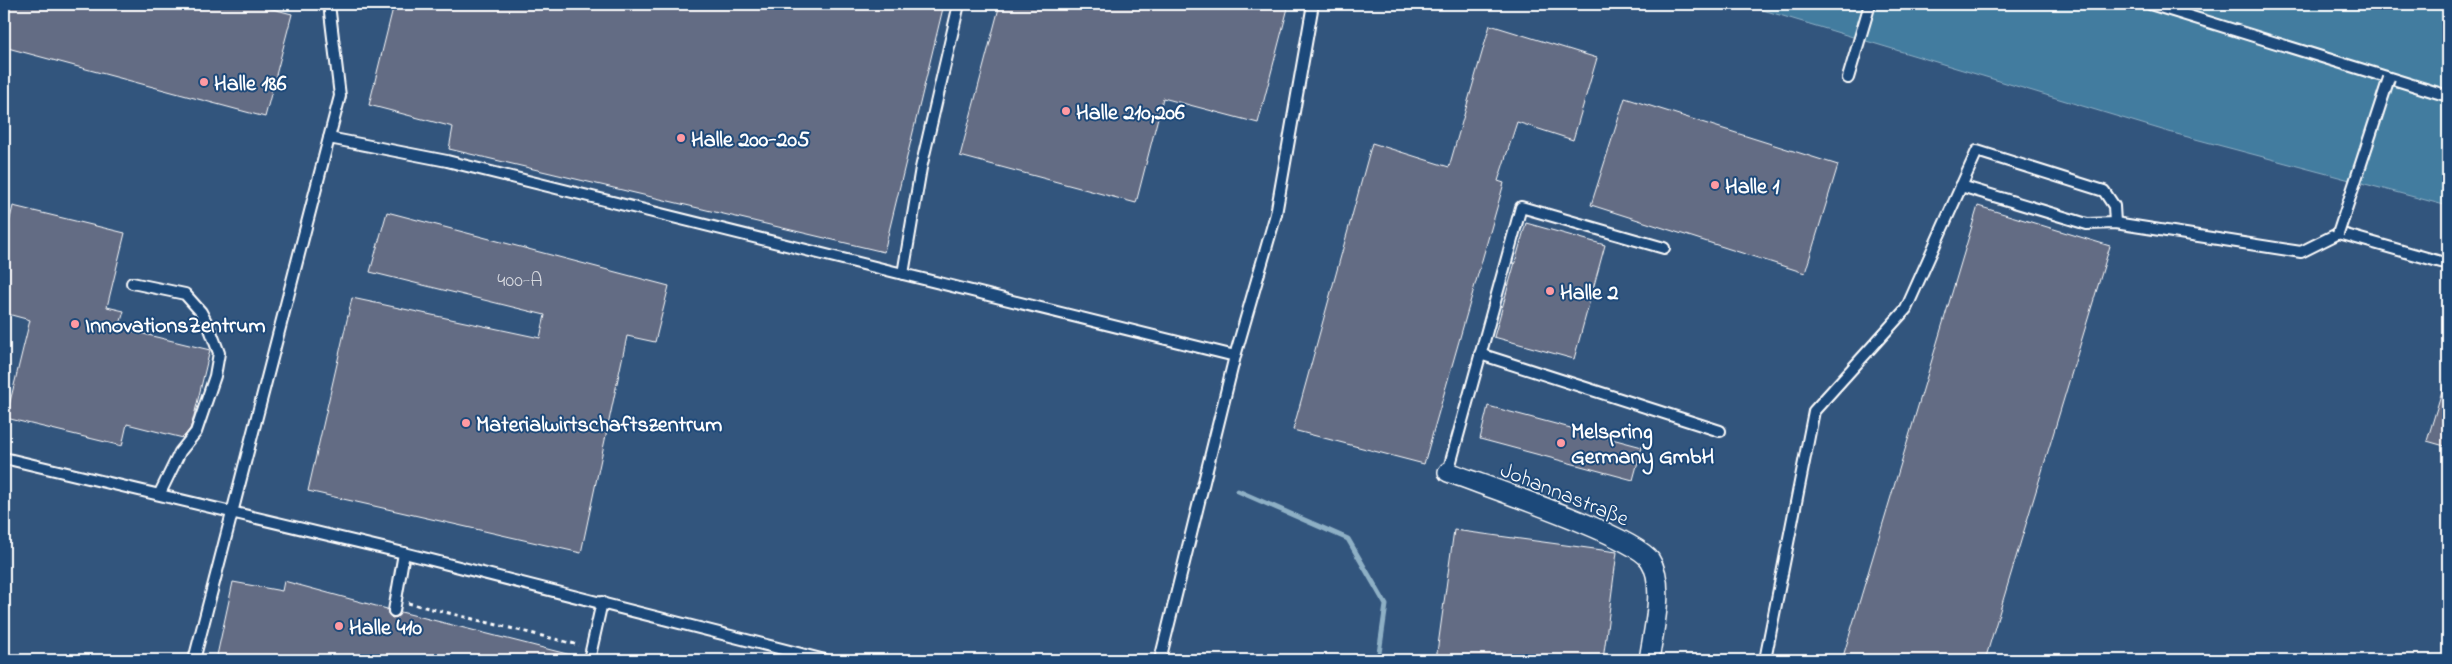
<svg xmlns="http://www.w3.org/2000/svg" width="2452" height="664" font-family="'Indie Flower',sans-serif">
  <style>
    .built { fill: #33547d }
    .water { fill: #437b9f; stroke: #8eb0c5 }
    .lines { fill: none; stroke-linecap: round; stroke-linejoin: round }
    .stream { stroke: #8eb0c5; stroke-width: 5 }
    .building { fill: #636c84; stroke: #fff }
    .lane-casing { stroke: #fff; stroke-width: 14 }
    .street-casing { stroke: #fff; stroke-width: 22 }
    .path { stroke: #fff; stroke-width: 3; stroke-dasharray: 4 4; stroke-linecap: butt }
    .lane { stroke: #1f4a7a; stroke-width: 10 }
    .street { stroke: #1f4a7a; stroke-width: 19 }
    .lane-bridge-casing { stroke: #fff; stroke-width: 14; stroke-linecap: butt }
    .lane-bridge { stroke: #1f4a7a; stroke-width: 10 }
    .poi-dot { fill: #ff9aa2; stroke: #1f4a7a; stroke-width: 2 }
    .labels { text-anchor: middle; stroke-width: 4; stroke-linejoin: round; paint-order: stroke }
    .number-label { font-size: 20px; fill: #d8dae0 }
    .poi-label { font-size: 22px; font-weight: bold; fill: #fff; stroke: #1f4a7a; text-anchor: start }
    .street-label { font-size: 22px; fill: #fff; stroke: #1f4a7a }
  </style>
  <rect width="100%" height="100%" fill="#1f4a7a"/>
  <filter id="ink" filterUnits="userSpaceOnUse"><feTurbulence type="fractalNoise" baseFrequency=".02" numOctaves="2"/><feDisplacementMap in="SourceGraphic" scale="10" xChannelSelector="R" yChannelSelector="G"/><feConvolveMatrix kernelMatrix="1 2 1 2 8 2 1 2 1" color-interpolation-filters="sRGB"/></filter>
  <g filter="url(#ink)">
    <!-- built -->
    <path class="built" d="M4,4H1743L2169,132L2448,206V660H4Z"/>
    <!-- water -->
    <path class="water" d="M1743,4H2448V206L2169,132Z"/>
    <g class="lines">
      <!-- stream -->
      <path class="stream" d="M1238,491L1348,539L1386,605L1378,660"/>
    </g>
    <!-- building -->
    <g class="building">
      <path d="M4,4H253L292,14L265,117L4,47Z"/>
      <path d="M394,4H944L884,252L449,149L453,127L369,105Z"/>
      <path d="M1000,4H1289L1258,123L1163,98L1136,203L960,156Z"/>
      <path d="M1490,25L1597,58L1573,140L1517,122L1498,181L1504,183L1424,464L1293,430L1372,143L1449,167Z"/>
      <path d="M1625,98L1838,165L1805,273L1591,205Z"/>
      <path d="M13,206L125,233L107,307L124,311L119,328L210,350L193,420L190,429L183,438L127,424L122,446L6,418L30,320L4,313V244Z"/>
      <path d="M1978,206L2110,246L1985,660H1842Z"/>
      <path d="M387,212L669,286L655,342L627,336L581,553L308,491L352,298L540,338L545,315L370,272Z"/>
      <path d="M1526,223L1605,245L1574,359L1494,337Z"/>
      <path d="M2445,381L2448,382V447L2427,441Z"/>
      <path d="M1488,406L1642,447L1633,480L1480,439Z"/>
      <path d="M1454,530L1617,552L1603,660H1436Z"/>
      <path d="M284,581L387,609L388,614L392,618L397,617L401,612L571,655L570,660H216L233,582L282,591Z"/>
    </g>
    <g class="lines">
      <defs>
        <g id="lane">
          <path d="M329,4L340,96L329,138"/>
          <path d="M959,4L921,168L903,274L1235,356L1276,214L1313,4"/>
          <path d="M2150,4L2448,96"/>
          <path d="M1848,78L1870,4"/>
          <path d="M1961,186L2087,224L2115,223L2301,252L2339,233L2448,264"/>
          <path d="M132,283L185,294L201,312L210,329L219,353L215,376L196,432L180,452L160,493"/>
          <path d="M1480,354L1720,431"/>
          <path d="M4,458L404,553L825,660"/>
          <path d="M1448,472L1521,207L1664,248"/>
          <path d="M394,611L404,553"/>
          <path d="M194,660L329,138L447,161L903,274"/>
          <path d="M589,660L602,602"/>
          <path d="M1160,660L1235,356"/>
          <path d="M1765,660L1814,411L1906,309L1977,151L2104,191L2114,206L2115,223"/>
        </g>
        <path id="street" d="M1448,472C1484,486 1633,535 1650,560C1666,584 1653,632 1649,660"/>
      </defs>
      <!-- lane casing -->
      <use href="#lane" class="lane-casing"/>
      <!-- street casing -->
      <use href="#street" class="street-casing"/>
      <!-- path -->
      <path class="path" d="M408,603L579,645"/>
      <!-- lane -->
      <use href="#lane" class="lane"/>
      <!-- street -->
      <use href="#street" class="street"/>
      <defs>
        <path id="lane-bridge" d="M2338,234L2389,78"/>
      </defs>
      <!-- lane-bridge casing -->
      <use href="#lane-bridge" class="lane-bridge-casing"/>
      <!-- lane-bridge -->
      <use href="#lane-bridge" class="lane-bridge"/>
    </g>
  </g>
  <!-- markers -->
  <g class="poi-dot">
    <circle cx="204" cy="82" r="5"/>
    <circle cx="1066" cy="111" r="5"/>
    <circle cx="681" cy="138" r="5"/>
    <circle cx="1715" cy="185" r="5"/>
    <circle cx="1550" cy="291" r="5"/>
    <circle cx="75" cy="324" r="5"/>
    <circle cx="466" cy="423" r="5"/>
    <circle cx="1561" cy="443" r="5"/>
    <circle cx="339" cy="626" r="5"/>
  </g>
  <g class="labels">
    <!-- number labels -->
    <g class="number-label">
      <text x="520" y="286">400-A</text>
    </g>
    <!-- poi labels -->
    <g class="poi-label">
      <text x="214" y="90">Halle 186</text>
      <text x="1076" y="119">Halle 210,206</text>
      <text x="691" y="146">Halle 200-205</text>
      <text x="1725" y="193">Halle 1</text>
      <text x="1560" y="299">Halle 2</text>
      <text x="85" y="332">InnovationsZentrum</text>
      <text x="476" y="431">Materialwirtschaftszentrum</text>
      <text x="1571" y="438">Melspring<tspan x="1571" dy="25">Germany GmbH</tspan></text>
      <text x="349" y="634">Halle 410</text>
    </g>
    <!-- street labels -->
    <g class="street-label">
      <text transform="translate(1565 493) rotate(22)" y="8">Johannastraße</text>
    </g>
  </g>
  <!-- margin -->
  <rect width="2452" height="664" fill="none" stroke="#1f4a7a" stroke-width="20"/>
  <rect x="10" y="10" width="2432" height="644" fill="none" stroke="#fff" stroke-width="2" filter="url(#ink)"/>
</svg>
